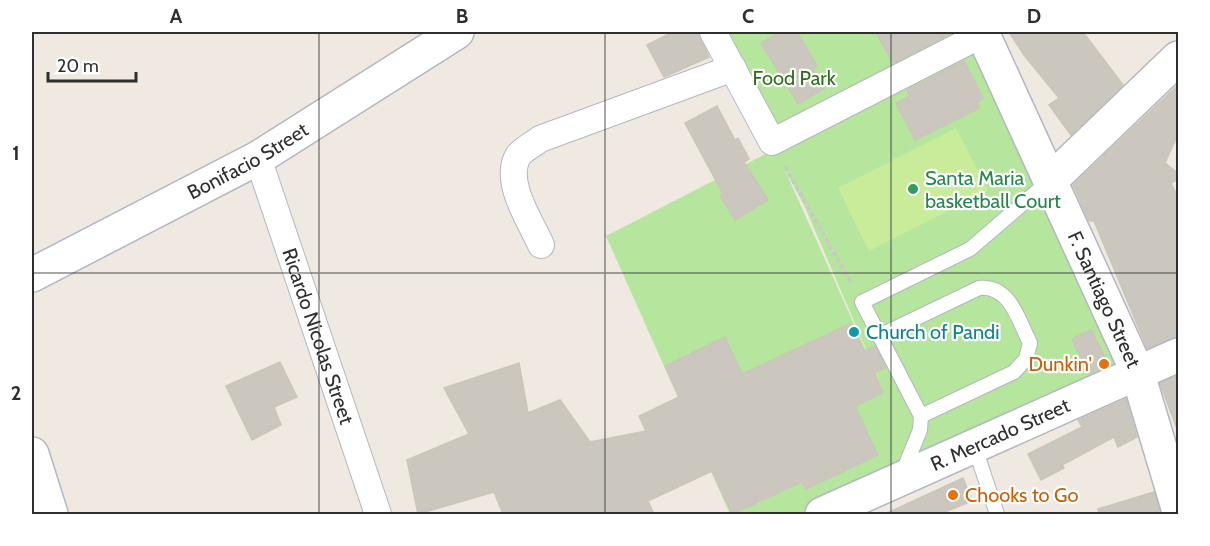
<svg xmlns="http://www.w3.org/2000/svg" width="1210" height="546" font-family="Cabin,sans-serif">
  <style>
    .green { fill: #b6e59e; fill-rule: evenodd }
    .pitch { fill: #c9ec9a }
    .building { fill: #cbc7bf; stroke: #cbc5ba; stroke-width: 1.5 }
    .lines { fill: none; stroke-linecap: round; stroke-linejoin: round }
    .service-casing { stroke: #b4b7c1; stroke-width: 16 }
    .minor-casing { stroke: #b4b7c1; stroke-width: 28 }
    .tertiary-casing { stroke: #b4b7c1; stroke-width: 36 }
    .path { stroke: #c9c9c9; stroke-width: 4; stroke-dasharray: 4.5 3; stroke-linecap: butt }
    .service { stroke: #fff; stroke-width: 14 }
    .minor { stroke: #fff; stroke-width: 26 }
    .tertiary { stroke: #fff; stroke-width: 33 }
    .grid { fill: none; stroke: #2e2e2e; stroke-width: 1.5; stroke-opacity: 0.55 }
    .leisure-dot { fill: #2e9e5b; stroke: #fff; stroke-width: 2 }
    .culture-dot { fill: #0f9aa8; stroke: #fff; stroke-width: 2 }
    .food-dot { fill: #e8710a; stroke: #fff; stroke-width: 2 }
    .labels { text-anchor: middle; stroke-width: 4.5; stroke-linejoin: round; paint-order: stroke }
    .park-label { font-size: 20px; fill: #2c6e1b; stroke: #fff }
    .street-label { font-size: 20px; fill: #2e2e2e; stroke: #fff }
    .leisure-label { font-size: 20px; fill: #27864d; stroke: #fff; text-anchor: start }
    .culture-label { font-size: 20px; fill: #0d838f; stroke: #fff; text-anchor: start }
    .food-label { font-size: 20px; fill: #c56008; stroke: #fff; text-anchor: end }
    .neatline { fill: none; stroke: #2e2e2e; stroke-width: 2 }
    .grid-label { font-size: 20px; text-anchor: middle; font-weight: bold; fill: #2e2e2e }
  </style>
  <rect width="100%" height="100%" fill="#efe9e1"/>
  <!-- green -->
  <g class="green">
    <path d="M715,32H972L778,139Z"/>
    <path d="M979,44L1132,370L825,514H730L606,236ZM783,166L804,205L882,386Z"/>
  </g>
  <!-- pitch -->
  <path class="pitch" d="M956,128L988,191L869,251L838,188Z"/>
  <!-- building -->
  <g class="building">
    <path d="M673,32H698L709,57L664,77L647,45Z"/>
    <path d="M780,32H797L817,66L813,68L825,88L798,104L761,43Z"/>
    <path d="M876,32H949L950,34L893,63Z"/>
    <path d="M1009,32H1083L1123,85L1071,135L1049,105L1059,98L1024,55Z"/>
    <path d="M964,61L983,98L977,102L979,108L915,140L896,103L910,96L907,90Z"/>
    <path d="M1179,84V132L1165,163L1179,174V179L1171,183L1179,200V336L1147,348L1094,221H1089L1073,185Z"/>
    <path d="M717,106L735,140L738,138L749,159L744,162L768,200L735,220L720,196L723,194L685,123Z"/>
    <path d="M850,324L864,351L875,346L886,367L874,373L883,393L855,406L878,455L806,489L802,482L732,514L712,471L648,501L654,514H503L494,492L418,514L407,460L469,434L444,388L519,363L528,413L560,400L590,442L646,431L639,416L679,397L665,366L725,337L742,374Z"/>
    <path d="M1091,330L1109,365L1089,374L1072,339Z"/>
    <path d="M280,362L297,397L274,407L281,425L252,440L226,386Z"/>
    <path d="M1179,375V429H1177L1160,383Z"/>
    <path d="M1126,399L1137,437L1118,447L1114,437L1062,465L1064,468L1041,480L1028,454L1082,427L1078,420Z"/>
    <path d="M963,478L972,501L940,514H885Z"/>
    <path d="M1154,492L1161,514H1099L1098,509Z"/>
  </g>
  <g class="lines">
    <defs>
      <g id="service">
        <path d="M879,336L979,288C1010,285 1018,319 1030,343L1026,359L1014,372L921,416"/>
        <path d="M975,448L997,514"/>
        <path d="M902,474L920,430L921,416L862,302L970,249L1049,181"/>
      </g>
      <g id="minor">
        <path d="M713,32L772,142L983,34"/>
        <path id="s1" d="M258,158L378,514"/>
        <path d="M541,245C531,222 503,182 518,156C522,150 534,144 540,139L733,68"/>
      </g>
      <g id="tertiary">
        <path id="s2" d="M982,32L1137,371L1178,508"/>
        <path d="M1051,180L1178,58"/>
        <path id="s3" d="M32,275L258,158L457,32"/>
        <path d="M32,454L51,514"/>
        <path id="s4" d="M822,514L1178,355"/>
      </g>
    </defs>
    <!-- service casing -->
    <use href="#service" class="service-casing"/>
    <!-- minor casing -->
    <use href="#minor" class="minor-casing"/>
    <!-- tertiary casing -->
    <use href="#tertiary" class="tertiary-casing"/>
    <!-- path -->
    <path class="path" d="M785,167L851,283"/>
    <!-- service -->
    <use href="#service" class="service"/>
    <!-- minor -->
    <use href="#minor" class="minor"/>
    <!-- tertiary -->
    <use href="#tertiary" class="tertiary"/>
  </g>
  <!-- grid -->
  <path class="grid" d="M319,32V514M605,32V514M891,32V514M32,273H1178"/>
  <!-- markers -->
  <circle class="leisure-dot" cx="913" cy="189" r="6"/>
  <circle class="culture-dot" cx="854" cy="332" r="6"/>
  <g class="food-dot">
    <circle cx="1104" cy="364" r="6"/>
    <circle cx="953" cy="495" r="6"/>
  </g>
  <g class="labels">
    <!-- park labels -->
    <g class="park-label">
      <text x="794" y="85">Food Park</text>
    </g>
    <!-- street labels -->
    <g class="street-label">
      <text dy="7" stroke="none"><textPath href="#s3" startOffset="244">Bonifacio Street</textPath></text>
      <text dy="7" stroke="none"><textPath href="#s2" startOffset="294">F. Santiago Street</textPath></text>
      <text dy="7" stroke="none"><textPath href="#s1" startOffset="188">Ricardo Nicolas Street</textPath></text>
      <text dy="7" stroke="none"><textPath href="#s4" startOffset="195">R. Mercado Street</textPath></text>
    </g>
    <!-- leisure labels -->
    <g class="leisure-label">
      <text x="925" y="185">Santa Maria<tspan x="925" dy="23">basketball Court</tspan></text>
    </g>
    <!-- culture labels -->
    <g class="culture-label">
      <text x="866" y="339">Church of Pandi</text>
    </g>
    <!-- food labels -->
    <g class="food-label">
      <text x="1092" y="371">Dunkin'</text>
      <text x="965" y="502" text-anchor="start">Chooks to Go</text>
    </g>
  </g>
  <!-- border -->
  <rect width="1210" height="546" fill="none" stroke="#ffffff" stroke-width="66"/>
  <!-- scale -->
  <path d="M48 72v9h88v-9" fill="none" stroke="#2e2e2e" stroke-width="3"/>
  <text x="57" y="72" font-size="18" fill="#2e2e2e" stroke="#ffffff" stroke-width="4.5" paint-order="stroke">20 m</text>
  <rect x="33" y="33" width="1144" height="480" class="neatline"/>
  <g class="grid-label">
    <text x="176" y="23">A</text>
    <text x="462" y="23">B</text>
    <text x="748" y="23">C</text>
    <text x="1034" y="23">D</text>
    <text x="16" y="160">1</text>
    <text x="16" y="400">2</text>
  </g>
</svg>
